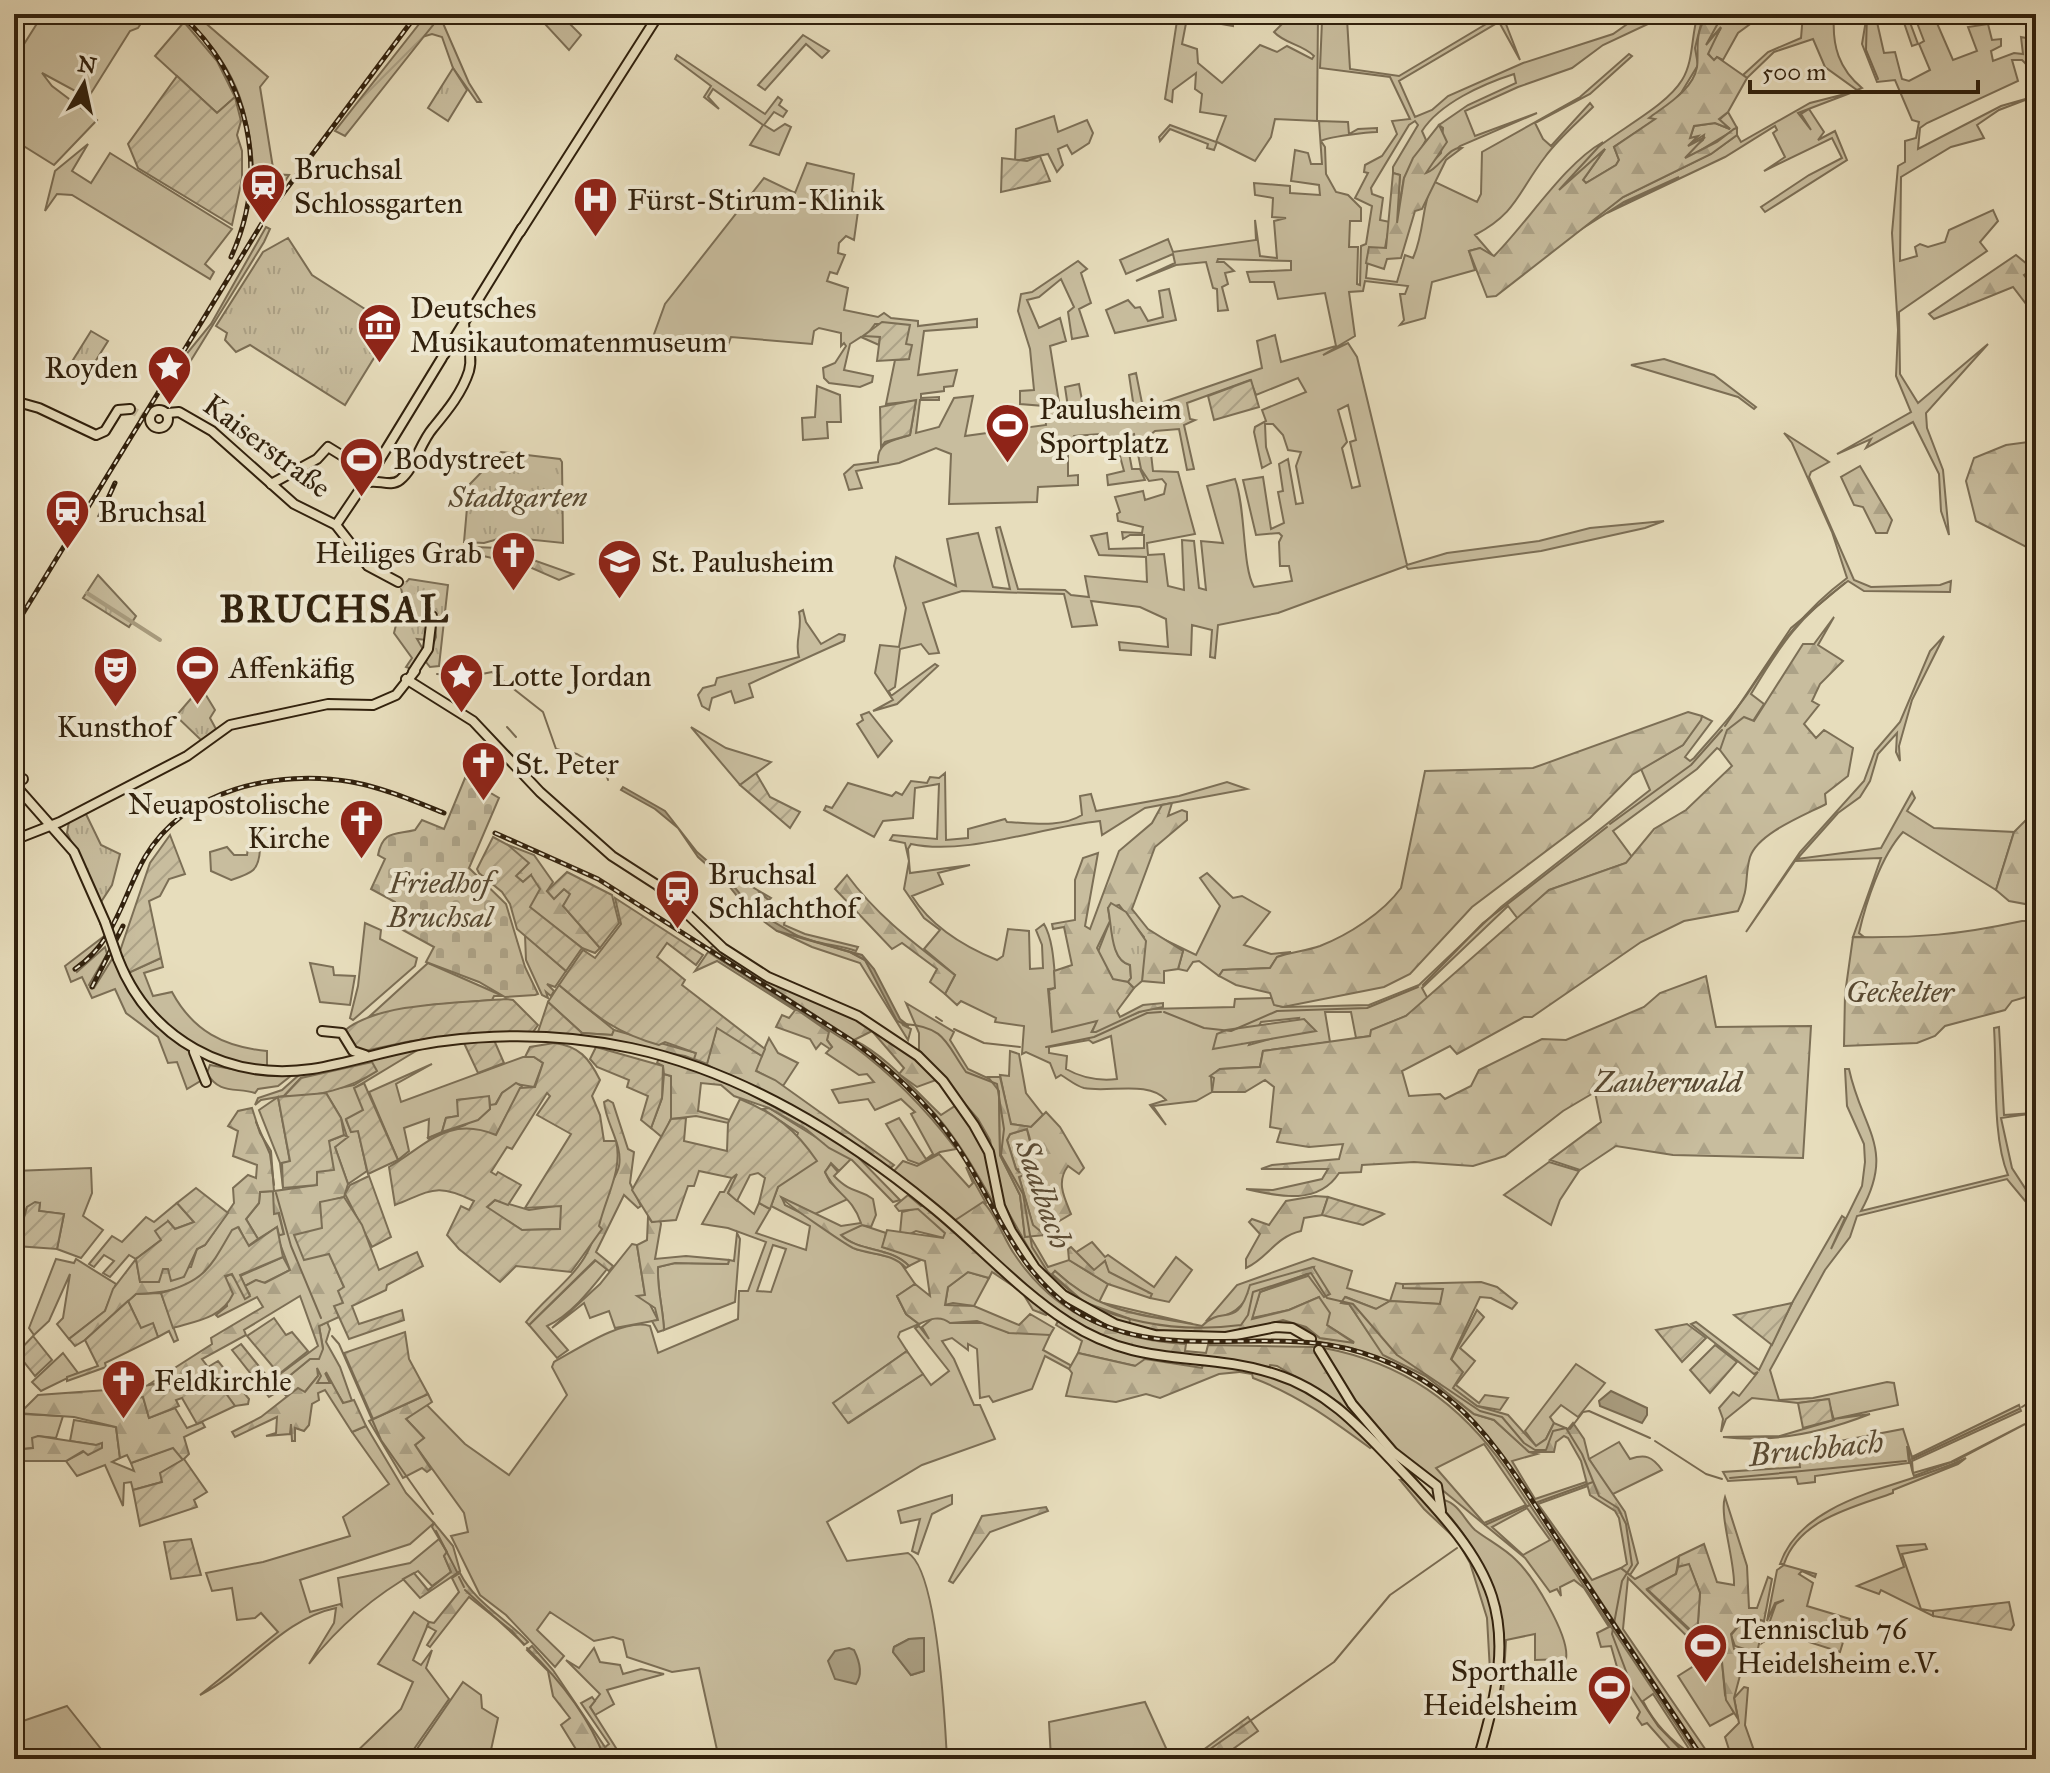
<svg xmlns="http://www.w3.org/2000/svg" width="2050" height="1773" font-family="'IM FELL Great Primer',serif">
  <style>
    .grass { fill: #c8bd9e; stroke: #7c6f56; stroke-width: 2; fill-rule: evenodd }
    .forest { fill: url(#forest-firs); stroke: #7c6f56; stroke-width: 2 }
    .cemetery { fill: url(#cemetery-stones); stroke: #7c6f56; stroke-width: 2 }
    .park { fill: url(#park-tufts); stroke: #7c6f56; stroke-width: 2 }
    .garden { fill: url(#garden-furrows); stroke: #7c6f56; stroke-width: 2; fill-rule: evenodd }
    .water { fill: #a99d80; stroke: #796b52; stroke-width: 2 }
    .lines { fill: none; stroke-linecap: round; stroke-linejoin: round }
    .stream { stroke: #796b52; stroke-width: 2 }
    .canal { stroke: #a99d80; stroke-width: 4 }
    .major-tunnel { stroke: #c3b799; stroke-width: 8; stroke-dasharray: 8 4; stroke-linecap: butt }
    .major-casing { stroke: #31210d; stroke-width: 12 }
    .major { stroke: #e7ddbc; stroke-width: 8 }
    .rail-casing { stroke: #31210d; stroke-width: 5 }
    .rail { stroke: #efe9d3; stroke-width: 2; stroke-dasharray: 6; stroke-linecap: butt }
    .major-bridge-casing { stroke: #31210d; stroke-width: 12; stroke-linecap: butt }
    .major-bridge { stroke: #e7ddbc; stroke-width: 8 }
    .labels { text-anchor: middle; stroke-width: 8; stroke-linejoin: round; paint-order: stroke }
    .poi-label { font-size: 30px; fill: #31210d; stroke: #efe9d3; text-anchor: start }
    .street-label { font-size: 30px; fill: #31210d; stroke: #efe9d3 }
    .park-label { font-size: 30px; font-style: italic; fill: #574831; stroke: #efe9d3 }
    .water-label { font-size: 32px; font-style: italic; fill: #5b4c35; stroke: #efe9d3 }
    .district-label { font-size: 38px; font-weight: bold; letter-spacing: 2px; fill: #31210d; stroke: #efe9d3 }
  </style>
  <defs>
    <pattern id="forest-firs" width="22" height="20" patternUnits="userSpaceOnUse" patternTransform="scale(2)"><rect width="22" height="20" fill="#c8bd9e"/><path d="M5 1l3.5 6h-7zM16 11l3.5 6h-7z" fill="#aca287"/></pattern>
    <pattern id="cemetery-stones" width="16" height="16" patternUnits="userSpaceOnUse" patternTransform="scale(2)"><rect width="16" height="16" fill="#c8bd9e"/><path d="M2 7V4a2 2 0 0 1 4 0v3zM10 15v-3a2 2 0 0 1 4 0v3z" fill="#aca287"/></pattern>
    <pattern id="park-tufts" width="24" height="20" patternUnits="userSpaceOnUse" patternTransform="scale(2)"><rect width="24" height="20" fill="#c8bd9e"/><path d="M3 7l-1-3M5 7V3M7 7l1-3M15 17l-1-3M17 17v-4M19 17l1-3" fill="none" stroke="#aca287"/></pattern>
    <pattern id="garden-furrows" width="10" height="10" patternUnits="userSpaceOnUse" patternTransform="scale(2)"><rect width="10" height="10" fill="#c8bd9e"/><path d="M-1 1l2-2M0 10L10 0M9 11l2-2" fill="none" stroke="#aca287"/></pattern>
  </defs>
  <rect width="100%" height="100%" fill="#e7ddbc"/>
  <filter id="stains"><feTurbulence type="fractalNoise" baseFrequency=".0025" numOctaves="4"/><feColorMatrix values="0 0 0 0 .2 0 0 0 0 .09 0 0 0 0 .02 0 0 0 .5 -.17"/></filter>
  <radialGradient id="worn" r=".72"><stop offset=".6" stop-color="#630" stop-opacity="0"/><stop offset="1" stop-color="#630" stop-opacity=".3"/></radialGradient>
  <!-- grass -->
  <g class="grass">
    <path d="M43,14H147L138,28L130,31L88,98L42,73L52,86L97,120L54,165L14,140V50L19,52Z"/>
    <path d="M181,14H195L268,77L260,87L273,168L280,173L266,174L257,184L254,179C250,108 235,63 181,14Z"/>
    <path d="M427,14H439L469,83L481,102H477L453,68L442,37L432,34L422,37L433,25Z"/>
    <path d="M550,14H560L581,35L569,50L544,23Z"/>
    <path d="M1178,14L1233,20V26L1187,18L1182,44L1197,49L1198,63L1222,83L1260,45L1277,52L1287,46L1312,59L1314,56C1302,44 1285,44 1274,32L1292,14H1318L1317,121L1275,119L1271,137L1255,161L1217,142L1214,150L1207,148L1208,144L1170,129L1160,141L1159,137L1170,125L1216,142L1226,116L1200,112L1202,94L1195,89L1196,73L1173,90L1172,102L1165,99Z"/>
    <path d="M1503,14H1514L1504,19L1520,60L1499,22L1399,81L1415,117L1432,110L1448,96L1523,63L1613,34L1633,20L1634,23L1667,15L1603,45L1572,68L1518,87L1465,111L1475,136L1537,113L1460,146L1428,174L1427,168L1441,153L1443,128L1439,125L1468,105L1516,83L1514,74C1483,84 1440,103 1422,131L1426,140L1404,178L1396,223L1400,175L1393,173V167L1418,125L1415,121L1409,125L1371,188L1372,194L1383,198L1380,220L1390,222L1385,248H1369L1366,278L1397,282L1405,255L1413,258C1425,231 1421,207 1433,181L1477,202L1481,194L1482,152L1580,97L1629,54L1632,56L1590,94L1535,123L1543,139L1551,146L1590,103L1593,107C1577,123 1558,139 1545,157C1518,192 1517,213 1475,235L1494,257L1480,248L1469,251L1475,270L1432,282L1425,318L1400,325L1404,320L1400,294H1405L1408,286L1365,281L1363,291L1349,292L1355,336L1323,355L1348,343L1357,357L1407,565L1447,553L1539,541L1590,528L1664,521L1645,528L1541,551L1408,569L1406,566L1278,613L1218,625L1215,658L1210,657L1212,630L1192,625L1191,655L1120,650L1119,642L1168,647L1166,619L1140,607L1091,601L1097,625L1072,627L1064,594L962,591L923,603L939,653L929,654L921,644L900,649L895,687L889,691L891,696L935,664L938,666L897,704L873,711L893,700L875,673L880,645L899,647L906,608L894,566L896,557L956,586L947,539L978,533L993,587L1010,589L996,528L1000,527L1018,589L1065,590L1071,595L1089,597L1085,576L1147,582L1146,557L1099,555L1091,536L1107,533L1109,549L1144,548V535H1130L1123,539L1122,532L1142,533L1143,527L1118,521L1117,514L1120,512L1115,497L1143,491L1145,500L1164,494L1166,484L1162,479L1149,481L1141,469L1134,434L1126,437L1132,469H1140L1145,480L1108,485L1107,475L1124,471L1115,438L1105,436L1102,443L1100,434L1074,436L1068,451V476L1078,475V485L1038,487L1037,502L949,504L951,454L936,448L899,463L856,471L862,488L849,490L844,474L854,465L878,462C877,441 893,441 910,435L916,401L886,404L895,360L909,359L906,345L882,324H875L869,332L880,336L879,345L861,337L850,344L844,370L873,376L872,382L860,387L829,383L824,378L823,368L835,363L846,346L844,343L841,346V333L819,328L814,331L812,344L731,337L728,345L699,339L695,349L653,337L665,304L764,178L795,193L807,163L854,174L852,191L860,197L854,240L846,236L839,243L838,253L845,255L837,274L830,272L827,281L848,288L844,310L878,317L884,313L891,318L918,321V326L977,319V327L924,331L918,375L957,370L953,386L944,387V391L921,394V398L939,397V400H920L916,433L939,427L954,398L973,396L965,436L1046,425L1044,406L1020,404V391L1034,390L1030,349L1018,311L1021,294L1032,292L1078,261L1087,269L1081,273L1091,303L1079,309L1088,336L1072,339L1068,312L1074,307L1061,279L1039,297L1027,300L1039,328L1060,318L1066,341L1050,346L1061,415L1069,414L1065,387L1079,384L1084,411L1134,408L1129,375L1136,373L1143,408L1149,407L1262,368L1257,341L1275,335L1281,362L1336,346L1325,293L1278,299L1274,282H1250L1247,272L1291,270V261L1218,259L1217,262H1224L1234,271L1225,273L1228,284L1222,287L1228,310L1218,311L1217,289L1213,288L1206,262L1176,265L1136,281L1175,263L1173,254L1126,274L1120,260L1168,239L1173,252L1256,240L1255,220L1260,256L1277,258L1274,221L1286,218L1272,217L1273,198L1255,195L1254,183L1290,186V193L1320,195L1319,185L1291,181L1295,150L1308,153L1311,164H1322L1319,121L1348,122L1349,134L1358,129L1377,128V132C1368,132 1327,137 1321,141L1325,147L1326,174L1336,192L1348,195L1361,208V221H1350L1349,247H1358L1357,284L1360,285L1361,246L1366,244L1372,206L1355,198L1368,173L1364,172L1365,165L1382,156L1397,134L1392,121L1410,119L1390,77L1320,68L1322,21L1347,19L1350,69L1399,76ZM1298,378L1306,392L1262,410L1266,421L1255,427L1254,432L1262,468L1271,463L1266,447L1265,424H1273L1283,435L1288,450L1301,452L1296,466L1303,503L1296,504L1288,459L1279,464L1283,491L1278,492L1284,523L1271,529L1263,477L1243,480L1256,535L1279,533L1282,536L1279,542L1280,566H1289L1292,581L1254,587C1242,567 1246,508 1235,479L1207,486L1223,543L1201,541L1206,590L1199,588L1194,541L1182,540L1184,590L1168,586L1164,554L1148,555L1147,543L1195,534L1178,472L1153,471L1149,436L1155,431L1179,429L1187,470L1194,469L1184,425L1195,420L1190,419L1187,403L1250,380L1256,395ZM1348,405L1356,440L1350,442L1360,486L1352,488L1342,448L1347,442L1338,410Z"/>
    <path d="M1698,14H1716L1711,22L1701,24L1695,48L1698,65L1681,93L1656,119L1614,147L1619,160L1616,165L1586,183L1583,180L1605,149L1559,191C1574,147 1659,118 1682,80C1694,61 1691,35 1698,14Z"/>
    <path d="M1723,14H1739L1744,19L1751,14H1764L1738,33L1723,60L1717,57L1714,61L1707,52L1721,28L1706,43Z"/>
    <path d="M1803,14H1854L1853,17L1834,16C1832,46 1839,69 1862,88L1857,90L1825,67L1813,39L1774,52L1747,78L1743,75L1768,52L1801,38Z"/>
    <path d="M1867,14H1880L1877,22L1884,53L1895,52L1902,79L1909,81L1930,70L1919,44L1924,41L1914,15L1908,17L1918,44L1912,46L1901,14H1933L1953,60L1977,51L1968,27L1988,24L1992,40L2001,39V46L1991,51L1993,61L2014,53L2023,54L2021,37L2036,40V74L2022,60H2012L2018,81L1927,123L1920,128L1918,149L2001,106L2036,96L1999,110L1977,125L1984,138L1951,147L1901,177L1900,261L1917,256L1915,247L1920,244L1928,247L1945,242L1949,230L1993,210L1998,221L1980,242L1987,251L1899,312L1900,374L1918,403L1988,344L1926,413L1927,428L1943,470L1949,535L1941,511L1939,474L1913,422L1866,448L1871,439L1837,454L1911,412L1896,376L1898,330L1892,233L1898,166L1905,162V141L1916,138L1919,122L1912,120L1895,80L1877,82L1862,44Z"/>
    <path d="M184,22L217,61L235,97L217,113L155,56Z"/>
    <path d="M803,35L829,51L822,58L806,44L765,90L758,85Z"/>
    <path d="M677,55L765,114L778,97L782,100L779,105L787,111L783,117L774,112L764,125L774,131L785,124L791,127L779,155L750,145L763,125L713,89L708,97L719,109L704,97L711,86L675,59Z"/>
    <path d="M1853,92L1798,113L1811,130L1801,114L1809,109L1824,132L1818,140L1835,131L1847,160L1765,212L1761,207L1809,175L1842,158L1832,138L1764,171L1785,157L1773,133L1777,130L1775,126L1725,157L1607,213L1679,177L1624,202L1577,232L1623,197L1711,154L1737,135L1741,142L1810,103Z"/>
    <path d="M1728,112L1737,128L1686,159L1688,152L1703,140L1704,135L1688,145L1694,126L1715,123L1730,129L1719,120Z"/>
    <path d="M1054,116L1058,132L1087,120L1093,133L1089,143L1072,154L1067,145L1058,149L1063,165L1057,172L1048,154L1015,161L1016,129Z"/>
    <path d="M88,144L72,171L91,183L110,153L232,229L205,264L214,272L210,279L72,195L57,194L45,211L55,171Z"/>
    <path d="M266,227L270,229L264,242L190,362L187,366L180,362L211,324Z"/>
    <path d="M1169,289L1176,320L1115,333L1106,310L1128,300L1135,308L1140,307L1148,321L1163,317L1159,291Z"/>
    <path d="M1664,359L1714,375L1756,407L1754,409L1738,397L1631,365Z"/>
    <path d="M817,386L840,395L841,422H827L828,438L803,440L802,418L815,417Z"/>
    <path d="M1784,433L1829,462L1811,472L1809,477L1854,580L1871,587L1940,585L1951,581L1950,592L1864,591L1848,581C1799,617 1782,642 1751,694L1764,704L1753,721L1720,750L1717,748L1697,769L1613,831L1632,857L1626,863L1549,890L1518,919L1508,906L1422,988L1428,999L1406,1016L1372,1030L1371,1036L1356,1038L1351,1012H1325L1330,1042L1263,1051L1260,1067L1220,1069L1211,1076L1212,1092L1196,1101L1153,1106L1166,1125L1150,1105L1166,1100C1149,1080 1108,1093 1084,1088C1076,1086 1068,1079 1061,1075L1056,1078L1050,1063L1026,1052L1022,1054L1024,1026L995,1022L996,1018L961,1001L957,1005L945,994L955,975L924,949L940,930L924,918L904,889L909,861L905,843L890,840L893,835L937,839L939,784L915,788L913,818L883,821L874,837L824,810L826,806L832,808L848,783L892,796L896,792L902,795L911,781L927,783L930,777L939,778L945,773L946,840L968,838V829L1005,819L1007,822C1031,823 1061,828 1082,815L1080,796L1091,794L1096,811L1179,796L1227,782L1247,789L1145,808L1102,835L1100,821C1041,827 966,856 911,844L908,849L910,873L970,865L938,873L943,884L912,896C931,926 965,947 997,960L1003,956L1008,929L1029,931L1030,969L1043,968L1042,945L1036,930L1044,924C1054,941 1054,970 1056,988L1048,989L1052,1031L1098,1020L1092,1031L1147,1009L1234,1007L1235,999L1273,998L1275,1005L1283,1007L1369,1005L1419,985L1501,907L1650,790L1641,769L1683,745L1702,716L1712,721L1685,757L1690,761L1694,758C1712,737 1730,718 1746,696C1778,648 1800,613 1847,578L1832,532L1792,443ZM1299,1018L1295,1032L1249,1045L1261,1022ZM1111,1036L1117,1079C1100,1081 1082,1078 1066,1069L1067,1056L1049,1053V1047L1089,1040L1093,1043Z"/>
    <path d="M803,610L806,622L821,644L839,634L845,635L844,641L749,684L753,697L735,703L731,691L712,698L709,710L702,706L698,695L703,688L715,685L717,678L799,657C794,642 803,628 799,612Z"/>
    <path d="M1944,636L1912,700L1899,746L1900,761L1896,752L1897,733L1878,754L1870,781L1860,797L1838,813L1797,859L1881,848L1912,792L1915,798L1907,811L1934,828L2014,832L1996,890L1903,832C1881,856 1866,902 1859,933L1864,937H1853L1881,858L1795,861L1746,932L1800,852L1864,781L1875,751L1900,722L1930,651Z"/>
    <path d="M869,712L892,741L878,757L857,724L863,720L861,715Z"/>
    <path d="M691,727L726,748L771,762L740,785Z"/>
    <path d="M227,847L234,855H247L248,848L260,849C259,871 252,873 231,880L211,871L210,852Z"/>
    <path d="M1207,873L1233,898L1242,896L1270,912L1244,945L1271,954L1291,952L1277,957L1270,968L1223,970L1219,976L1199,961L1193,962L1187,971L1178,969L1183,951L1161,938L1196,955L1220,906L1200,878Z"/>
    <path d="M732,875L771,898L769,900L758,891L782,912L783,907L787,909L784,925L805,934L858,947L856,951C842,946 827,945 813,941C777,931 749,909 728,879Z"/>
    <path d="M1110,921C1115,937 1112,960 1130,965L1131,978L1128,982L1113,980L1098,952Z"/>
    <path d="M365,923L381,930L380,939L417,958L415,966L353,1020L350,1018L358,986Z"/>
    <path d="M776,930L850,952L865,960L903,1025L911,1029L908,1040L860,963L812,947Z"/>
    <path d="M525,935L566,971L555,987L547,984L554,991L551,996L546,992L548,998L542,995L526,960Z"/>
    <path d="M103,937L99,947L75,968L77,972L105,947L107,954L89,985L94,988L114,956C132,998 155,1031 195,1055L202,1080L187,1089L177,1062L168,1063L158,1037L126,1013L115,989L92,998L82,977L71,982L65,966Z"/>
    <path d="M708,952L852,1045C893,1075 925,1108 956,1149L940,1152L919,1164L908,1160L886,1124L899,1118L926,1159L933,1154L911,1114L915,1112L901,1099L875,1110L868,1099L839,1103L832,1090L874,1082L867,1074L859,1075L826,1053L832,1047L827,1040L828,1031L717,961L695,971Z"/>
    <path d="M161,958L163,967L144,973L153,996L172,992C193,1031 224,1047 267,1051V1068C194,1055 168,1033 126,974Z"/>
    <path d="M310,963L333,967L334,975L355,976L350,1005L320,1002Z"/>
    <path d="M428,963L503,996H494L492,1000L431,1005L370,1016Z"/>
    <path d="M559,985L614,1030L612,1035L582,1033L548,1002Z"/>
    <path d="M906,1003L954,1032L950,1040L968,1069L994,1081L999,1091L1000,1155L1020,1195L1025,1237L1030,1236L1048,1267L1069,1260L1108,1284L1099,1302L1193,1324C1135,1313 1101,1314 1055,1271L1053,1274L1084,1302L1131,1319L1129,1326L1077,1300L1041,1270L1003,1203L990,1140L978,1119L919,1050V1033Z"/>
    <path d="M1999,1027L2004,1115L2036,1113L2001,1118L2012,1168L2036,1205V1214L2007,1179L1857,1216L1850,1237L1825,1270L1770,1370L1779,1400L1813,1398L1887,1382L1894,1383L1898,1405L1834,1419L1870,1414C1824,1432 1772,1443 1723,1437L1780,1436L1834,1420L1828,1399L1798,1403L1752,1398L1726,1419L1721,1432L1723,1419L1719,1408L1733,1392L1739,1396L1758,1372L1754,1374L1691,1324L1696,1322L1759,1370L1792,1303L1842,1216L1845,1218L1831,1249L1862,1186L1865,1162L1864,1144L1847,1106L1845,1069H1849C1862,1130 1896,1148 1861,1211L2008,1175C1992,1137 1997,1071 1994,1028Z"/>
    <path d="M769,1038L778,1053L798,1063L783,1086L755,1070Z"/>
    <path d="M854,1040C888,1057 914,1090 941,1115L958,1104L987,1153L1016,1245L1078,1308L1133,1332L1243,1338C1221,1343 1193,1340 1170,1339C1028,1329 1021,1232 954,1138C927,1100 892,1068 854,1040Z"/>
    <path d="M421,1048L355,1088L364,1110L346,1120L351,1132L358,1130L367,1171L348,1184L335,1147L347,1137L341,1118L325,1091L354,1085L377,1071L301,1078L284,1096L261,1100L255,1105L258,1098L282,1090L300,1074Z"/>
    <path d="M1010,1051L1019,1054L1026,1093L1043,1115L1031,1127L1011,1124L1009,1118L1000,1075L1009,1076Z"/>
    <path d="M523,1057H534L543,1063L534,1087L516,1084L502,1093L495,1105H490L489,1097L458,1100V1116L446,1118L442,1132L428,1138L429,1119L404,1128L409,1151L398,1160L369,1092L432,1064L396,1084L401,1102Z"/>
    <path d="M210,1065L265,1075H292L278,1086L258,1089L255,1093C237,1087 219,1095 207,1073Z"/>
    <path d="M664,1074L671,1076L672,1116L663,1138L651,1128L662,1098Z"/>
    <path d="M278,1097L290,1162L282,1163L283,1188L280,1163L259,1110Z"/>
    <path d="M769,1108L851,1159L839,1171L831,1163L825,1172L830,1182L848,1199L815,1214L782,1198L785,1205L817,1221L856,1249L898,1259L915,1284L897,1296L906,1314L919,1324L900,1332L898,1337L907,1351L834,1403L849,1423L923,1374L931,1385L949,1371L915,1328L919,1326L929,1339L922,1327L933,1318H944L951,1323H989L1009,1333H1046L1050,1335L1043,1350L1072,1366L1069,1369L1045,1356L1032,1389L993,1402L989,1396L980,1398L977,1349L968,1344V1350L952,1338L942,1341L954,1359L974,1405H980L995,1439L922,1465L827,1522L847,1561L908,1553C938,1570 945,1723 947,1759H719L699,1668L672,1672L627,1657L623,1640L613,1637L594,1641L550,1612L537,1630L564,1656L555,1667L506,1615L480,1595L451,1536L468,1532L464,1513L415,1445L424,1438L406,1419L425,1403L465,1444L509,1475L567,1395L552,1367L554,1362C576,1350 625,1317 650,1326L658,1353L738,1319L739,1291H748L766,1242L728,1228L702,1224L720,1192H724L735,1172L738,1174L728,1193L754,1214L759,1203L770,1209L756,1233L806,1250L810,1226L771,1206L798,1133L763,1109ZM773,1245L786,1249L771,1292L757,1291ZM924,1638V1671L911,1675L893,1652L894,1647L909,1639Z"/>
    <path d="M1027,1129L1045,1207L1057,1233L1046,1238L1033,1226L1019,1177L1033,1170L1016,1169L1007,1140L1010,1134Z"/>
    <path d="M939,1154L969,1187L973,1183L966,1167L986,1203L954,1221L892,1173L903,1161L917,1166Z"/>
    <path d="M1549,1162L1579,1171L1560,1200L1551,1225L1504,1195Z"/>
    <path d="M91,1168L92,1193L83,1216L103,1230L81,1258L57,1249L64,1214L39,1211L40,1203L27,1207L14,1246V1171Z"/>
    <path d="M273,1191L284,1235H279L277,1227L258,1239L246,1219L259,1203L260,1192Z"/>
    <path d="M495,1200L529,1210L562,1205L560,1229L522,1230L486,1208Z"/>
    <path d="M177,1203L194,1222L175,1229L168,1221L161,1240L136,1259L129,1255L110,1277L103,1273L114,1261L104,1255L94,1267L89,1264L112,1236L122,1242L146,1217L154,1222Z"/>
    <path d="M918,1208L946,1234L944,1238L916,1231L908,1235L900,1233L902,1212Z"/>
    <path d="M862,1225L886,1233L883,1247L923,1259L909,1266C890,1246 859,1253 840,1234Z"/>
    <path d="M737,1233L740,1239L735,1302L664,1330C663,1308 657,1290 658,1267L675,1263L728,1264L729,1260L734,1261Z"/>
    <path d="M1092,1242L1105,1257L1108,1255L1154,1287L1176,1257L1192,1270L1169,1302L1150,1298L1151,1294L1108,1272L1105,1261L1095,1271L1075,1253Z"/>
    <path d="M632,1244L637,1245L645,1295L658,1320L615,1328L609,1311L590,1318L584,1303L552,1328L600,1284Z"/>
    <path d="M283,1257L290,1270L264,1283L256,1280L245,1286L240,1276Z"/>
    <path d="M1313,1258L1352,1271L1347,1288L1390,1301L1396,1283L1403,1284V1288L1444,1289L1440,1304L1390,1301L1376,1309L1346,1297L1342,1303L1349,1304L1384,1355L1426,1376L1474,1414L1494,1420L1529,1452L1537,1454L1512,1461L1535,1499L1586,1482L1588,1486L1538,1504L1592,1580L1621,1568L1635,1579L1679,1556L1676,1574L1647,1590L1722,1662L1725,1695L1734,1713L1710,1726L1678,1676L1708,1657L1628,1578L1623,1629L1712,1759H1705L1518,1476L1467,1413L1433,1385L1395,1364L1351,1348L1318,1342L1293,1325L1257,1328L1283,1320L1294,1321L1320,1338L1354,1342L1327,1325L1319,1297L1289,1310L1252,1318L1260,1292L1311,1275L1314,1267L1254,1286C1242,1309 1233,1316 1207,1320L1237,1285Z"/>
    <path d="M56,1259L74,1263L76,1259L116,1284L105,1311L69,1339L57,1324L63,1318L70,1274L49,1321L34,1335L29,1328Z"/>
    <path d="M596,1260L607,1269C591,1289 571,1315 547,1326L568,1350L557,1358L529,1325Z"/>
    <path d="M968,1272L989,1278L974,1306L953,1303L945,1305L948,1287Z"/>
    <path d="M161,1293L178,1340L174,1342L169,1331L158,1337L153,1324L141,1329L128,1301L136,1294Z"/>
    <path d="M1477,1310L1484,1317L1460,1348L1475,1361L1456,1385L1479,1403L1485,1395L1508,1398L1500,1410L1477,1406L1452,1388L1451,1360Z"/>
    <path d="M1059,1319L1131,1353L1203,1365L1202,1368L1136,1366L1078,1353L1082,1341L1056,1325Z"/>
    <path d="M327,1322L330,1329L326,1342L340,1367L352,1401L344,1404L325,1373L330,1383L327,1386L317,1383L318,1376L305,1392L297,1391L288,1398L277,1386L323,1348L319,1326Z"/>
    <path d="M1324,1348C1403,1363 1460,1403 1506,1469L1699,1759L1677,1757L1647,1723L1642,1725L1637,1718L1640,1712L1621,1681L1611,1646L1601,1647L1597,1633L1609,1627L1584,1588L1574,1580L1560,1587L1561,1596L1557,1589L1550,1592L1525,1558L1401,1456L1340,1385ZM1484,1444L1526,1505L1484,1523L1436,1468ZM1527,1508L1550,1540L1523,1555L1492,1527ZM1653,1694L1693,1755C1672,1742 1654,1723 1643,1701Z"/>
    <path d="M63,1353L78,1373L41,1391L32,1382Z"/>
    <path d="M1576,1364L1605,1383L1578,1417L1561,1405L1550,1417L1554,1423L1546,1439L1536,1446L1525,1431Z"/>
    <path d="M1240,1368C1301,1380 1330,1403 1375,1445L1370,1448C1332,1420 1298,1395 1253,1378L1252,1374L1239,1372Z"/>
    <path d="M14,1405L17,1413L23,1414L63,1416L56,1438L38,1436L33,1448L14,1450Z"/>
    <path d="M2019,1405L2021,1411L1912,1461L1913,1473L1951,1462L2025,1424L1957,1460L1914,1476C1910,1467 1910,1455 1907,1446L1909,1463L1815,1476V1482L1798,1484L1796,1477L1728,1481L1723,1472L1800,1467L1798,1449L1903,1429L1912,1457Z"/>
    <path d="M74,1420L116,1427L120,1458L112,1462L134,1471L131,1463L174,1447L183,1460L161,1473L162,1482L133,1490L131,1482L124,1483L123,1506L105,1465L77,1476L66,1461L96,1445L70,1441Z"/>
    <path d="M366,1426L406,1493L434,1523L410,1544L300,1580L310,1612L340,1604L342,1606L338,1578L410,1563L439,1539L447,1552L444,1556L451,1572L432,1586L418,1571C375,1595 337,1628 309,1664L334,1623L336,1608C282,1619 249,1670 200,1695L278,1632L261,1613L255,1618L237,1620L232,1588L212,1591L206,1573L263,1562L350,1536L343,1517L389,1484L352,1432Z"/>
    <path d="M1619,1442L1630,1459C1645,1454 1652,1456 1662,1470L1611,1495L1589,1459Z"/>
    <path d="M1966,1458L1958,1464L1893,1490V1493C1854,1507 1799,1519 1784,1564H1780C1804,1495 1908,1487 1966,1458Z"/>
    <path d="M1400,1480H1407C1449,1526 1500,1578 1498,1646C1498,1660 1493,1675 1491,1689L1487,1618L1470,1563L1457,1540L1424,1509Z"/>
    <path d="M952,1495V1504L932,1514L918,1554L912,1551L920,1519L901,1523L898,1511Z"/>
    <path d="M1444,1500C1459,1504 1465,1521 1475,1530C1488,1540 1504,1548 1516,1560C1533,1576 1570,1636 1566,1659L1535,1660V1634L1506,1640L1503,1694C1496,1681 1504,1655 1502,1639C1498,1592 1476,1544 1444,1510Z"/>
    <path d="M1925,1544L1927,1549L1902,1554L1921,1609L1933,1611V1616L1881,1590L1879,1594L1857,1586L1904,1567L1897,1546Z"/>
    <path d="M1784,1565L1816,1574L1815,1577L1802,1571L1799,1574L1813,1583L1807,1606L1850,1619L1840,1652L1772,1630L1771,1637L1762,1643L1776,1604L1784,1600L1775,1603L1767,1621L1777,1570Z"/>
    <path d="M414,1612L429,1622L413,1660L421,1665L432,1650L426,1668L449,1699L407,1759H349L401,1709L413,1682L378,1664Z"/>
    <path d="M1753,1615L1764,1621L1757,1653L1735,1646L1731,1635L1747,1616Z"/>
    <path d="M594,1648L600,1662L620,1665L623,1674L641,1669L664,1674L607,1690L614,1704L595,1715L590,1707L600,1694L566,1660L579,1668Z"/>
    <path d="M463,1682L481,1695L482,1708L498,1718L489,1759H410Z"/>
    <path d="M1744,1687L1748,1688L1745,1725L1757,1759H1732L1725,1737L1739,1723L1734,1698Z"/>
    <path d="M1145,1702L1171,1759H1084L1082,1755L1051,1759L1049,1722Z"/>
    <path d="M67,1706L101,1749L87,1759H14V1724Z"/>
  </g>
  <!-- forest -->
  <g class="forest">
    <path d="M1716,14H1723L1706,45L1721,27L1708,54L1714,60L1717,57L1747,78L1728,112L1719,119L1730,129L1715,123L1694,126L1690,138L1698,136L1688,146L1705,137L1685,158L1717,142L1734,129L1737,128V135L1711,154L1623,197L1496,296L1487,297L1469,251L1480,248L1494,256C1528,222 1564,164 1603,142L1559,190L1605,149L1583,180L1586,183L1616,165L1619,160L1614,147L1655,119L1649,118C1666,105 1693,90 1697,67C1699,54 1694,35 1705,19L1711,22Z"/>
    <path d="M1439,125L1447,142L1426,173C1440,169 1448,146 1462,148L1446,160L1422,209L1415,211L1401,258L1387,259L1384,269L1366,263L1369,247L1386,248L1393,173L1400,175L1397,223L1404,178L1413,158Z"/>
    <path d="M266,174L289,175L273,200L268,199L263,205L251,202L254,179L258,183Z"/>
    <path d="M2016,255L2033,269L2024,275L2036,291V317L2013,287L1934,319L1929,314Z"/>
    <path d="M2036,441V552L1976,521L1966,481L1974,458L2006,445Z"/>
    <path d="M1860,466L1892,520L1887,533H1876L1863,507L1854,505L1841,477Z"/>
    <path d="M475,547L499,548L573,574L559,580L509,558L501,560L474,554Z"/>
    <path d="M1834,617L1818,645L1843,661L1820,684L1812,701L1819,705L1804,724L1816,738L1824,730L1853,748L1848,776L1825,794L1826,804C1805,815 1758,833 1750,857C1744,878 1750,888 1738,911L1684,921L1641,942L1532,1017H1524L1457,1054L1450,1046L1402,1071L1409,1096L1440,1094L1445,1099L1471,1086L1479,1070L1542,1039L1566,1040L1644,1007L1660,993L1706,976L1716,1027L1811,1026L1803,1158L1673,1155L1616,1146L1580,1170L1550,1160L1601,1122L1595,1092L1563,1111L1505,1156L1473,1166L1414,1162L1362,1165L1361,1172L1339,1173C1318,1206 1278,1196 1246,1189L1273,1190L1322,1179L1328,1169H1261L1272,1165L1339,1159L1343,1144L1309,1147L1277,1142L1281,1129L1270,1127L1274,1087L1265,1080L1245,1092H1212L1214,1078L1210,1076L1220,1069L1260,1067L1263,1051L1370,1036L1371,1030L1406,1016L1549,890L1626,863L1654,829L1686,810L1732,766L1720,750L1727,730L1744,717L1754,721L1803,644H1814Z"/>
    <path d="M1688,712L1702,716L1701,720L1683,745L1632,775L1590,818L1472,907L1410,974L1384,987L1283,1007L1274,1005L1270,993L1236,985L1219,976L1223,970L1270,968L1277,957C1291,952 1306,951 1320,946C1348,935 1383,913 1401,888L1425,771L1533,768Z"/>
    <path d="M2036,796V906L2009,901L1996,890L2014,832L2031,815Z"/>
    <path d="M1172,803L1168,816L1182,810L1187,812V820L1155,847L1132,909L1148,929L1183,951L1178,969L1164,971V983L1142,981L1144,937L1119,905L1108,908L1110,921L1097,948L1113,979L1128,982L1134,988L1117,1011L1120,1017L1143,1005L1163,1003V1007L1139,1012L1096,1032H1092L1097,1021L1052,1032L1049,990L1055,988L1054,971L1072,965L1064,927L1053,929L1052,924L1075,920V880L1083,858L1098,853L1085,926L1090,929L1119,851L1152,823L1162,805Z"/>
    <path d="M508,845L534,855L553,882L547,891L554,898L564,889L571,895L563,906L600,948L595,953L582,948L529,907L531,875L523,882L516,876Z"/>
    <path d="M847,875C878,917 915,944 955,975L945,994L930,982L937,969L902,943L892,949L835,889Z"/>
    <path d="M2022,921H2036V994L2012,1001L2005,1010L1945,1026L1935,1036L1917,1043L1844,1046L1845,994L1853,937C1919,938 1958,935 2022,921Z"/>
    <path d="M715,945L890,1038L939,1079L917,1087L899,1074L904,1068L872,1031L854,1040L710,948Z"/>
    <path d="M796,1009L829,1032L827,1040L832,1047L830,1049L821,1043L816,1049L810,1039L776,1027L782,1015L789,1018Z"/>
    <path d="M1304,1019L1316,1031L1213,1049L1217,1034L1226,1030Z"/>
    <path d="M717,1027L762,1056L756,1071L775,1080L894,1165L888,1170L706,1064L685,1056L579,1037L582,1033L612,1035L614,1030L696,1053L707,1063Z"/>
    <path d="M659,1058L723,1080L812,1127L853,1152L900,1200L893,1202L852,1160L829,1148L806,1129L769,1108L734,1096L721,1085L701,1083L698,1111L730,1120L728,1123L696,1116L671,1119V1076L664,1074L663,1066L657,1063Z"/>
    <path d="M988,1077H1000L1011,1124L1031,1127L1046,1112L1060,1127L1084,1168L1079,1174L1068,1166C1056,1182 1064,1197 1071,1214L1056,1223L1061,1232L1057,1233C1038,1202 1038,1162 1027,1129L1010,1134L1007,1140L1016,1169L1019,1172L1031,1167L1033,1171L1019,1177L1033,1225L1045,1235L1025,1237L1020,1195L1000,1155L999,1091Z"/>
    <path d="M516,1083L522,1086L496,1135L451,1131L430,1140L428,1138L465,1125L490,1109V1105L496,1104L502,1093Z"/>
    <path d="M608,1100L613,1103L628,1149L634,1152L630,1183L641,1206L638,1208L624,1195L596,1252L613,1266L609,1271L595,1260L529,1325L526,1322C544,1299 574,1278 587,1253C597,1234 601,1215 606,1194C609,1185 617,1176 619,1166C623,1145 606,1124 604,1102Z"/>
    <path d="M252,1108L260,1133L271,1151L274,1191L317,1185L316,1172L329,1141L344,1135L348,1137L335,1147L348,1184L344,1197L320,1203L329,1253L344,1287L343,1303L335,1307L339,1317L319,1326L323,1349L319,1359H310L277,1386L276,1377L318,1346L300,1296L244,1330L246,1335L202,1359L208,1367L218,1361L249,1399L248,1404L235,1406L209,1371L174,1388L170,1381L148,1385L212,1344L211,1338L263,1307L257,1297L218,1317L216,1315L227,1306L225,1277L231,1274L250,1295L245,1286L256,1280L265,1283L290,1270L277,1236L284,1234L279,1213L274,1214L273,1191L260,1192L259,1203L246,1219L258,1239L248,1246L239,1228C205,1275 198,1292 136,1294L85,1340L75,1346L69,1339L105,1311L113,1289L136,1259L140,1281L162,1269L191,1267L197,1249L205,1245L234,1203L233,1188L248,1175L256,1178L257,1165L233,1156L238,1131L228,1126L238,1111Z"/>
    <path d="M831,1164L838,1172L834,1176C853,1195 858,1188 873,1199L876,1215L871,1227L862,1225L841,1235C860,1253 890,1246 909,1266L906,1268C891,1252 873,1256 853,1248C845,1244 783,1202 781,1197L841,1226L861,1223C852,1196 835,1194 825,1172Z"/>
    <path d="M908,1195L921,1206L925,1204L1049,1312L1046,1315L1033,1310L1022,1292L992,1272L989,1278L968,1272L948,1287L945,1305L974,1306L1019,1325L1030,1314L1054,1328L1050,1335L1009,1333L977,1321L950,1323C940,1315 930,1319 919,1324L906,1314L897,1296L915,1284L930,1296L925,1261L882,1247L887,1230L943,1238L945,1233L918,1209L899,1211L895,1206Z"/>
    <path d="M1315,1196L1328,1197L1322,1215L1304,1218L1301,1231C1275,1237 1268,1258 1246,1268V1259L1260,1234L1249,1222L1252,1219L1269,1225L1286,1201Z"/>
    <path d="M983,1202C996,1214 1004,1240 1015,1255C1055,1315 1116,1340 1186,1344L1185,1351L1206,1353L1208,1345L1315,1347L1347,1403L1378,1441L1340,1403L1277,1366L1270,1365L1269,1369C1223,1362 1174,1359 1128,1347C1059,1330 1007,1265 954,1221Z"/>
    <path d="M648,1217L652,1222L660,1220L661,1224L655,1259L686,1256L729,1260L728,1264L675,1263L658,1267C657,1290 663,1307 664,1330L658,1332L652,1321L658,1320L655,1308L637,1296L645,1295L637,1245L647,1240Z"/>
    <path d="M1071,1247L1094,1270L1105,1261L1109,1272L1152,1294L1150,1298L1108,1284L1069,1260L1068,1249Z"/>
    <path d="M1313,1267L1330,1294L1324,1297L1307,1274L1260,1292L1252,1319L1289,1310L1319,1297L1330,1313L1327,1325L1354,1343L1320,1338L1306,1327L1283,1320L1234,1333H1180L1129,1326L1130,1319L1084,1302L1052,1274L1055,1271C1102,1315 1141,1314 1202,1326C1223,1304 1237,1331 1250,1285Z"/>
    <path d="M1481,1282L1497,1287L1517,1303L1512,1309L1491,1298L1480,1297L1451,1359L1463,1372L1453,1388L1477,1406L1508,1415L1536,1446L1546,1439L1554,1423L1568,1429L1573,1423L1584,1439L1589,1459L1625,1512L1638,1563L1630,1575L1621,1568L1627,1564L1619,1518L1615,1511L1590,1495L1581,1461L1568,1438L1564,1436L1556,1442L1554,1452H1529L1494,1420L1474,1414L1426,1376L1383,1355L1349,1304L1341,1303L1345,1297L1376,1309L1390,1301L1440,1304L1443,1289L1403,1288V1284Z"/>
    <path d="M907,1351L923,1374L848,1423L833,1403Z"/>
    <path d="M1078,1353L1135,1366L1145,1359L1202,1368L1203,1365L1240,1368L1239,1372L1219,1374L1160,1398L1146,1394L1116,1402L1066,1396L1072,1373L1069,1369Z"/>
    <path d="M317,1368L321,1376L317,1383H330L326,1372L343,1403L354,1400L366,1426L352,1432L325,1390L318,1393L319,1400L312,1404L309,1425L304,1431L295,1428V1441H292L291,1424L290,1434L266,1436L276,1433L277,1417L235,1437L232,1432L261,1417L298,1388L305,1392L318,1376Z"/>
    <path d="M134,1388L137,1397H143L149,1418L175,1408L187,1428L202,1422L205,1427L184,1437L189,1454L183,1460L173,1448L131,1463L127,1455L120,1458L116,1427L74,1417L16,1413L17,1408L24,1409L38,1395Z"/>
    <path d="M428,1394L432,1402L406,1419L424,1438L415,1445L431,1469L427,1472L422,1468L403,1478L369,1421Z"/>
    <path d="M38,1436L96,1445L102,1443V1448L88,1455L83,1451L66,1461H14V1450L33,1448L32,1438Z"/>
    <path d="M1725,1497L1747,1566L1749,1608H1757L1768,1577L1772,1579L1764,1621L1747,1616L1731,1634L1734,1649L1746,1653L1734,1698L1738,1719L1726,1700L1722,1662L1697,1636L1700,1593L1689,1565L1678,1567L1679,1556L1704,1544L1717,1582L1734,1585C1735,1561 1719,1515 1725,1497Z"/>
    <path d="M1046,1507L1048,1511L990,1532L953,1583L949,1581L982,1516Z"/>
    <path d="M434,1523L453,1546L460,1571L420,1598L403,1579L414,1573L428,1590L451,1572L444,1556L447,1552L432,1527Z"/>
    <path d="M460,1573C475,1603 506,1618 528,1642L524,1645L512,1631L469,1597L430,1647L427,1645L436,1631L427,1626L429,1622L434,1623L459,1592L452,1578Z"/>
    <path d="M532,1646L553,1670L605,1747L609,1744L581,1703L592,1697L595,1701L590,1707L623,1759H582L561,1725L570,1718L553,1696L548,1671L527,1650Z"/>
    <path d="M1248,1717L1258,1731L1219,1759H1191Z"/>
  </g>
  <!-- cemetery -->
  <path class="cemetery" d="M465,778L499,798L469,868L506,904L525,967L538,994L535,995L505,997L479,982L426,962L434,947L390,923L397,907L395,902L371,889L385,859L378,855C383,830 395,835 415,830L422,820L444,829Z"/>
  <!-- park -->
  <g class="park">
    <path d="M453,68L467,90L448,121L428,108Z"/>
    <path d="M288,238L312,275L393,327L345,405L250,345L236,352L225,340L227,333L216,326L263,252Z"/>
    <path d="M91,331L108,341L90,370L73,360Z"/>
    <path d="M501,452L560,459L562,462L563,543L505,537L484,543L464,542L469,485Z"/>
    <path d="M98,575L136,616L129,627L83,598Z"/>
    <path d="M409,579L448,585L439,666L430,667L426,662L436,637L435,615L427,640L417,639L424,651L412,669L406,667L412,658L394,633L403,597L401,588Z"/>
    <path d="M201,687L215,710L210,718L216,729L202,741L176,716Z"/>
    <path d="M84,810L101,845L120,854L112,885L101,902L67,833L69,821Z"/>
    <path d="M1111,903L1126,912L1146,941L1142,981L1134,988L1128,982L1131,978L1130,965C1110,961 1112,925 1108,908Z"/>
  </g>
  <!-- garden -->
  <g class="garden">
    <path d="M427,14L433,25L345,136L335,131Z"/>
    <path d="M177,76L217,113L235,97L241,121L237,135L242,151V179L232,225L138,168L128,144Z"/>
    <path d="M1040,156L1050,181L1001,192L1002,158L1027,161Z"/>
    <path d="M882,322L910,325L906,344L912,345L909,359L877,361L880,337L863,336Z"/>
    <path d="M1251,380L1259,407L1214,420L1208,396Z"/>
    <path d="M916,400L910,435L885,442L881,447L880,407Z"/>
    <path d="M756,773L770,797L800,812L790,828L740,785Z"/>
    <path d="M170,835L185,874L169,879L160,896L149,901L161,958L126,974L119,954L150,863Z"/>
    <path d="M493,837L508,845L529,863L516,876L523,882L531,875L540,889L530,907L582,948L566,971L517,929L510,904L502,892L479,873L477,869Z"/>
    <path d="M567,872L612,895L619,923L600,948L563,906L570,894L564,889L554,899L547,891Z"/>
    <path d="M615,898L703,955L696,965L667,943L657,957L685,980L682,985L765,1049L762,1056L717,1028L707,1064L694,1059L696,1053L665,1042L659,1045C613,1032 595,1015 559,985L583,950L595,958L621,924Z"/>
    <path d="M506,999L513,1000L538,1025L533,1032L411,1041L360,1052L344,1031C378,1002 462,1003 506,999Z"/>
    <path d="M548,1002L582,1033L579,1037L538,1032Z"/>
    <path d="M494,1040L504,1063L478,1073L464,1043Z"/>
    <path d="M554,1043C579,1046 589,1058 600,1080L592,1096L600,1115L604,1141H616C623,1170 606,1196 599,1226L602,1229L571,1272L516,1266L500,1282L459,1249L447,1235L461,1206L469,1210L474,1201C436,1182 431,1191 395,1205L389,1167C427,1145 448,1115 496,1135L520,1088L535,1087L543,1063L534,1057H525L530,1047ZM547,1093L550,1096L537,1115L571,1134L525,1208L561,1206L560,1229L522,1230L487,1207L495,1200L508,1205L521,1185L498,1172L496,1175L491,1172L507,1147L512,1149Z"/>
    <path d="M596,1047L663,1066L662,1098L651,1128L641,1120L648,1096L627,1087L629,1080L597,1067L590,1059Z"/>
    <path d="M372,1062L377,1071C350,1088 316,1098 284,1096L301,1078Z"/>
    <path d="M364,1083L398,1160L368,1174L358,1131L351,1132L346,1119L363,1110L354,1088Z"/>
    <path d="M326,1093L341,1118L344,1135L329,1141L334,1170L317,1172V1185L283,1188L282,1163L290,1161L278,1097Z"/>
    <path d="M489,1096L490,1109L478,1120L442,1132L446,1118L458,1116L457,1100Z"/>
    <path d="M740,1099C776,1114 795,1129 817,1161L778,1187L770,1209L759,1203L765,1178L758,1173L750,1175L737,1201L728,1193L737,1174L732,1178L699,1171L694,1186H688L676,1220L652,1222L632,1190L671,1119L686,1118L684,1141L727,1151L728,1123Z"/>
    <path d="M369,1176L391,1237L372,1247L345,1194L350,1185Z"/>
    <path d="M196,1188L228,1213L205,1245L197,1249L184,1277L171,1281L168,1269H163L159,1282H140L136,1259L161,1240L155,1231L168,1221L175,1229L194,1222L177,1203Z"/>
    <path d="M344,1197L362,1225L379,1270L417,1252L423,1266L387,1285L386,1290L352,1306L359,1324L402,1310L404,1320L349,1339L334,1306L343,1303L338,1291L344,1287L329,1254L304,1260L294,1235L322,1228L320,1202Z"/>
    <path d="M1328,1197L1382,1213L1384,1214L1363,1225L1322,1215Z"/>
    <path d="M35,1202L40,1203L39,1211L64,1214L57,1249L16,1246L27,1207Z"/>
    <path d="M238,1227L249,1246L277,1227L283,1257L240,1275L250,1296L245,1299L232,1274L225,1276L233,1294C222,1318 197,1321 173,1328L161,1293C205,1281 210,1268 232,1230Z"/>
    <path d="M128,1301L141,1328L153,1323L158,1337L105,1363L106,1367L67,1381V1377L98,1366L85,1340Z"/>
    <path d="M1792,1303L1772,1345L1734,1315Z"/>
    <path d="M274,1318L286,1335L292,1332L308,1351L279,1374L247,1336Z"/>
    <path d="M1687,1324L1706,1338L1682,1362L1656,1330Z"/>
    <path d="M405,1332L409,1359L428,1394L373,1419L344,1353Z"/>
    <path d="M33,1336L52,1360L35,1376L17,1353Z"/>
    <path d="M241,1344L279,1391L269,1397L232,1350Z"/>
    <path d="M1715,1345L1737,1362L1710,1393L1690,1370Z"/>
    <path d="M209,1370L235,1406L197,1424L182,1398L176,1400L179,1406L149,1418L143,1397L137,1398L134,1388L170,1381L174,1388Z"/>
    <path d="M1829,1399L1833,1420L1803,1428L1798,1403Z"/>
    <path d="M184,1459L207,1492L194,1500L197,1507L140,1526L133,1490L162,1482L160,1473Z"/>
    <path d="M191,1539L201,1575L171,1579L164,1542Z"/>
    <path d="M1689,1564L1700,1593L1697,1636L1647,1589L1676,1574L1678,1567Z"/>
    <path d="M2009,1602L2014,1625L2011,1630L1933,1616V1611Z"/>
  </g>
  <!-- water -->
  <g class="water">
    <path d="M623,787L665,811L697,852L728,879L752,909L801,938L862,955L874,969L900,1019L909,1026L897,1021L865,960L850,952L777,931L748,910L725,881L698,857L678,828L655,809L621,790Z"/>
    <path d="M1611,1391L1647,1408V1415L1642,1423L1600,1406L1599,1401Z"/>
    <path d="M924,1638V1671L911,1675L893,1652L894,1647L909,1639Z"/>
    <path d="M849,1648L854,1650C859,1660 863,1674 856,1684L835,1679L828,1661L835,1651Z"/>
  </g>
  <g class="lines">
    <!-- stream -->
    <g class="stream">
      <path d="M1867,14L1866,50L1878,79"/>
      <path d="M437,674L467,677L492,672L543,712L556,749L577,754L605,771L608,780"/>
      <path d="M1725,726L1791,628L1845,583"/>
      <path d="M507,727L516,737"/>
      <path d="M1610,824L1691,765L1722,730"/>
      <path d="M1423,985L1483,923L1607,827"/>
      <path d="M1164,1012L1204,1028L1231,1031L1277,1011L1367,1008L1418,987"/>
      <path d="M936,1017L942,1021"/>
      <path d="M905,1024C946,1027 946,1044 966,1072L997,1084L1004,1129L1001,1155L1023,1194L1032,1247L1048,1272L1083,1302"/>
      <path d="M954,1029L984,1043L1020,1047"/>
      <path d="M1046,1047L1094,1037L1147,1013L1161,1012"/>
      <path d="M256,1122L270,1154L274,1185"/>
      <path d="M276,1193L291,1246L321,1318"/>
      <path d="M1089,1305C1138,1326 1188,1332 1241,1325L1248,1315L1253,1292L1311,1273L1327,1298L1353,1304L1397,1355L1480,1411L1502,1417L1524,1443L1535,1450H1546L1553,1431L1566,1428L1582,1454L1599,1496L1618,1508L1626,1524L1632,1565L1622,1581L1612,1634L1632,1687L1658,1726L1690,1759"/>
      <path d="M332,1336L339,1344L381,1440L433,1514"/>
      <path d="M2022,1407L2036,1398"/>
      <path d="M1570,1429L1583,1412L1589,1411L1650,1438"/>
      <path d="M1655,1441L1706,1474L1722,1479"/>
      <path d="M1912,1459L2019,1409"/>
      <path d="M1730,1478L1906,1461"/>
      <path d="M1535,1503L1593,1482"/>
      <path d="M1485,1525L1530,1505"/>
      <path d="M436,1531L457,1572"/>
      <path d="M459,1577L464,1587"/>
      <path d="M465,1590L524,1644"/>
      <path d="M527,1648C559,1679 589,1717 605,1759"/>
      <path d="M1196,1759L1334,1662L1390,1595L1457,1548"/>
    </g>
    <!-- canal -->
    <path class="canal" d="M87,593L160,640"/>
    <!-- major-tunnel -->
    <g class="major-tunnel">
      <path d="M130,409L147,419"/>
      <path d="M398,582L421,595L432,616"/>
    </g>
    <defs>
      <g id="major">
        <path d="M520,232L659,14"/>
        <path d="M444,355L522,228"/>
        <path d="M14,401L39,408L96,435L105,431L118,410L130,409"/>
        <circle cx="159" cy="419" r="9"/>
        <path d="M168,413L179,412L212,431L294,504L336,525L368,566L398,582"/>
        <path d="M367,471L376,466L442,358"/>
        <path d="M365,483C377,478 390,488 400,480C415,468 420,443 433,428C447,411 462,393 469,371C474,353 464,339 464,322"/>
        <path d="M271,484L317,459L328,447L367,471"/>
        <path d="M336,525L367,479"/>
        <path d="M413,672L428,649L432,616"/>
        <path d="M406,679L473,721L540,792L612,856L657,885L723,948L768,977L858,1016L918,1056L943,1081L974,1125L989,1152L1000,1206L1011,1231L1035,1268L1063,1295L1115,1324L1155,1335L1226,1337L1276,1327L1292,1328L1311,1339"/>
        <path d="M14,778L23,779"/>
        <path d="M14,784L74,852L105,922"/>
        <path d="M14,840L60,822L187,756L230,725L328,704L373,705L396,695L415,671"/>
        <path d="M118,959C150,1040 227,1081 312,1069C356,1062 399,1046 444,1041C507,1033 569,1035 631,1048C740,1071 846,1136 931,1206C977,1243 1018,1290 1068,1322C1142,1370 1200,1350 1275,1374C1326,1390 1359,1426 1395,1464C1498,1572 1523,1611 1478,1759"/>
        <path d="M322,1031L342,1033L353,1051L365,1055"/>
        <path d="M194,1052L206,1082"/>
        <path d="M1319,1350L1352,1404L1393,1452L1437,1486L1441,1511"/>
      </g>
    </defs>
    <!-- major casing -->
    <use href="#major" class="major-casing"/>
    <!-- major -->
    <use href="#major" class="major"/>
    <defs>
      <g id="rail">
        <path d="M180,14C250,77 270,172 231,257"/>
        <path d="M100,516L115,483"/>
        <path d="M14,628L267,215L417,14"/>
        <path d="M495,833L598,879L854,1042C898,1075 937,1112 966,1160C999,1214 1019,1273 1074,1310C1151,1360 1243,1332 1329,1345C1372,1352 1415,1371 1449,1399C1494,1436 1524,1489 1556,1537C1605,1611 1654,1685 1703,1759"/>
        <path d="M75,969C116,941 122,897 145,857C185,789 278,769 352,782C384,788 414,801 444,813"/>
        <path d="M92,987L123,926"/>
      </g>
    </defs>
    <!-- rail casing -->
    <use href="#rail" class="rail-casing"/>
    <!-- rail -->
    <use href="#rail" class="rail"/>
    <defs>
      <path id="major-bridge" d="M105,922L118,959"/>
    </defs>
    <!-- major-bridge casing -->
    <use href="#major-bridge" class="major-bridge-casing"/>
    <!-- major-bridge -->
    <use href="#major-bridge" class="major-bridge"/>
  </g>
  <!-- icons -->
  <defs>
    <symbol id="station-pin" viewBox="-11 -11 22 30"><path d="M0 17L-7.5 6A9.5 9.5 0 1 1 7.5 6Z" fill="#8f2418" stroke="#efe9d3"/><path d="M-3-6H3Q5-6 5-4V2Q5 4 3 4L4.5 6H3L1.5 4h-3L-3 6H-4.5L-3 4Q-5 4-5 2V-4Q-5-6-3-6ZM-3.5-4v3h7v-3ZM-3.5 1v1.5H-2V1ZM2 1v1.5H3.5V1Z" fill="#fff"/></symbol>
    <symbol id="hospital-pin" viewBox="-11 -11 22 30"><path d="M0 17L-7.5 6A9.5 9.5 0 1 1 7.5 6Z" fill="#8f2418" stroke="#efe9d3"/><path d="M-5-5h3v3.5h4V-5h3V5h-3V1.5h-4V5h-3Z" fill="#fff"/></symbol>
    <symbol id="museum-pin" viewBox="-11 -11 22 30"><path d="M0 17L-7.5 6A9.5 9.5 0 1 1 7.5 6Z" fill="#8f2418" stroke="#efe9d3"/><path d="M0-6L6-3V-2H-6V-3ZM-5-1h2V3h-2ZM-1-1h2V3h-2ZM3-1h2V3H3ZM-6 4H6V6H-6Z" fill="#fff"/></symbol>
    <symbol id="sight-pin" viewBox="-11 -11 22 30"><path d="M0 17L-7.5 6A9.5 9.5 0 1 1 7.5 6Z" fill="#8f2418" stroke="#efe9d3"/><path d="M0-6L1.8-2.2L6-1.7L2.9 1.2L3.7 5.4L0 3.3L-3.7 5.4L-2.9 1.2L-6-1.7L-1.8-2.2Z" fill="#fff"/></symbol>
    <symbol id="stadium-pin" viewBox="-11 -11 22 30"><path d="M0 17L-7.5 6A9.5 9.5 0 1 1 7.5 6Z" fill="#8f2418" stroke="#efe9d3"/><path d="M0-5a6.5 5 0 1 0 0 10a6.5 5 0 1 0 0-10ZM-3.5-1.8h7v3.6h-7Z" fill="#fff"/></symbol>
    <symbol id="church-pin" viewBox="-11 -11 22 30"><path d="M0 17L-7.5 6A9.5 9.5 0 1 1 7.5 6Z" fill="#8f2418" stroke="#efe9d3"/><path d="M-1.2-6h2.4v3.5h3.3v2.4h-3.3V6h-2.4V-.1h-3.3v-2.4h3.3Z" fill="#fff"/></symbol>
    <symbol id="school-pin" viewBox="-11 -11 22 30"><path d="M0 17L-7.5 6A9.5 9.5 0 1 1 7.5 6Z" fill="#8f2418" stroke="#efe9d3"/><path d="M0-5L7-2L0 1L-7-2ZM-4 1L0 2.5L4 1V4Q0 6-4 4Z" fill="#fff"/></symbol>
    <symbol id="theatre-pin" viewBox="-11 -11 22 30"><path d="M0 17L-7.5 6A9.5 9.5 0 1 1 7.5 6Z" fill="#8f2418" stroke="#efe9d3"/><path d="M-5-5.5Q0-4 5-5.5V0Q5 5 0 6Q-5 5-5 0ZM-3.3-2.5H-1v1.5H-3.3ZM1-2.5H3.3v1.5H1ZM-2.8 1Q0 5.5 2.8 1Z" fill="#fff"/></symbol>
  </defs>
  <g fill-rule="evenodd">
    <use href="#station-pin" x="238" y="160" width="51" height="69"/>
    <use href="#hospital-pin" x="570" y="174" width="51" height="69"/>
    <use href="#museum-pin" x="354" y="300" width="51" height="69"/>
    <use href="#sight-pin" x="144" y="342" width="51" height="69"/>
    <use href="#stadium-pin" x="982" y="400" width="51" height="69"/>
    <use href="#stadium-pin" x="336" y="434" width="51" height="69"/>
    <use href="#station-pin" x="42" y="486" width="51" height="69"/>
    <use href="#church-pin" x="488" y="528" width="51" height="69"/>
    <use href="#school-pin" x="594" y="536" width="51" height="69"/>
    <use href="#stadium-pin" x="172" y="642" width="51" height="69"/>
    <use href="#theatre-pin" x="90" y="644" width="51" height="69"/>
    <use href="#sight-pin" x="436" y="650" width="51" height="69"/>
    <use href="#church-pin" x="458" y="738" width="51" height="69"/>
    <use href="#church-pin" x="336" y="796" width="51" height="69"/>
    <use href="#station-pin" x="652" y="866" width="51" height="69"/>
    <use href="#church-pin" x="98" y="1356" width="51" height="69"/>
    <use href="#stadium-pin" x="1680" y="1620" width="51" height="69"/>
    <use href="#stadium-pin" x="1584" y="1662" width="51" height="69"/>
  </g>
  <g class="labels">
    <!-- poi labels -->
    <g class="poi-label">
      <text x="294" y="179">Bruchsal<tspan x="294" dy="34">Schlossgarten</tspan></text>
      <text x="627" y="210">Fürst-Stirum-Klinik</text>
      <text x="410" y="318">Deutsches<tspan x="410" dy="34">Musikautomatenmuseum</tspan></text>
      <text x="138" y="378" text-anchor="end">Royden</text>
      <text x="1039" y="419">Paulusheim<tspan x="1039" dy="34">Sportplatz</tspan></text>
      <text x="393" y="469">Bodystreet</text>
      <text x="98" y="522">Bruchsal</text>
      <text x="482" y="563" text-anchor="end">Heiliges Grab</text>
      <text x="651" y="572">St. Paulusheim</text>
      <text x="229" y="678">Affenkäfig</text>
      <text x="492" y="686">Lotte Jordan</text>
      <text x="115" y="737" text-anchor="middle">Kunsthof</text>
      <text x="515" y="774">St. Peter</text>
      <text x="330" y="814" text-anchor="end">Neuapostolische<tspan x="330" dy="34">Kirche</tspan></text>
      <text x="708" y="884">Bruchsal<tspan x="708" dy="34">Schlachthof</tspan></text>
      <text x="154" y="1391">Feldkirchle</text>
      <text x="1736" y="1639">Tennisclub 76<tspan x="1736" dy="34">Heidelsheim e.V.</tspan></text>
      <text x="1578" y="1681" text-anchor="end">Sporthalle<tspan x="1578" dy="34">Heidelsheim</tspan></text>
    </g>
    <!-- street labels -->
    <g class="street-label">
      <text transform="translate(267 446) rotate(37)" y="10">Kaiserstraße</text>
    </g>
    <!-- park labels -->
    <g class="park-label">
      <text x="518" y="507">Stadtgarten</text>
      <text x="440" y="893">Friedhof<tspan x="440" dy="34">Bruchsal</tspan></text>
      <text x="1900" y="1002">Geckelter</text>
      <text x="1668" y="1092">Zauberwald</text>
    </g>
    <!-- water labels -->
    <g class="water-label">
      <text transform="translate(1044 1194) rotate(71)" y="11">Saalbach</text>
      <text transform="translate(1816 1448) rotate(-6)" y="11">Bruchbach</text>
    </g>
    <!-- district labels -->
    <g class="district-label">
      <text x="335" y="622">BRUCHSAL</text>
    </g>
  </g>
  <!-- margin -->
  <rect width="2050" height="1773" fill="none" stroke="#e7ddbc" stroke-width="48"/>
  <rect x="16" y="16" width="2018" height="1741" fill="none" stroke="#31210d" stroke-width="4"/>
  <rect x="24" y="24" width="2002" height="1725" fill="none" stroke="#31210d" stroke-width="2"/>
  <!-- north arrow -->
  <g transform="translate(84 84) rotate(9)" stroke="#efe9d3" stroke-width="6" paint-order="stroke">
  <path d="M0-6L14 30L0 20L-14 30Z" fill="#31210d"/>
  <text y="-12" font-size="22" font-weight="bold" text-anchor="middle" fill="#31210d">N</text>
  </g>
  <!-- scale -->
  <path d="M1750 80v12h228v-12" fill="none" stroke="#31210d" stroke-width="4"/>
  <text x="1762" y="80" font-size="24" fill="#31210d" stroke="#efe9d3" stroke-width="6" paint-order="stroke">500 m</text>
  <rect width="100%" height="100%" filter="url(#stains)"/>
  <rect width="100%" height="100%" fill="url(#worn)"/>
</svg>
